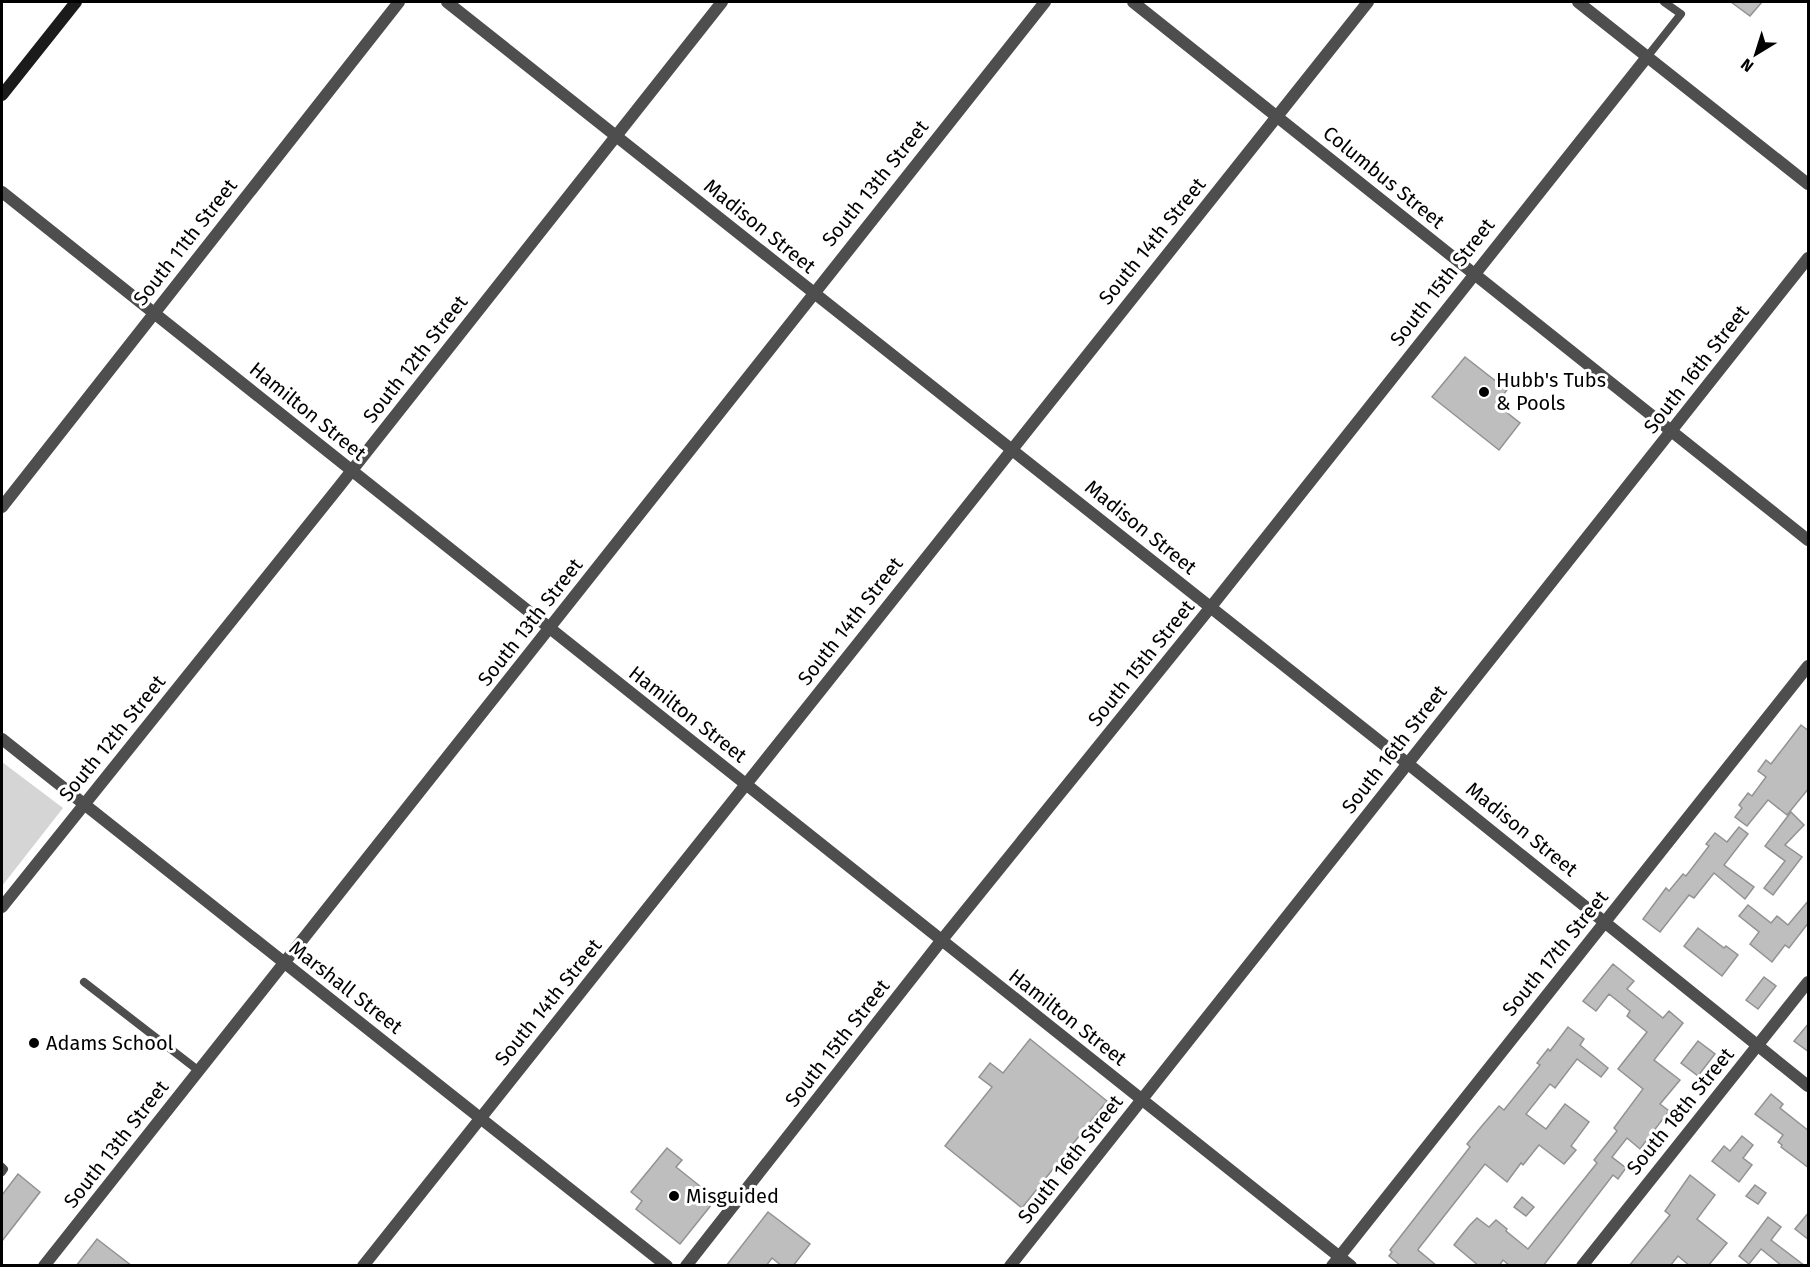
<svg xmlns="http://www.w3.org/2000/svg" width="1810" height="1267" font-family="'Fira Sans',sans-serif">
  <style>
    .green { fill: #d5d5d5 }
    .building { fill: #bebebe; stroke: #929292; stroke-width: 1.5 }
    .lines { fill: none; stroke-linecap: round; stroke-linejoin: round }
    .lane { stroke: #4e4e4e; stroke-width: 8 }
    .street { stroke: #4e4e4e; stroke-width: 12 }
    .secondary { stroke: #1b1b1b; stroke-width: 12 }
    .poi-dot { fill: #000; stroke: #fff; stroke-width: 2 }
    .labels { text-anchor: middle; stroke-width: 6; stroke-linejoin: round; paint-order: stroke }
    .street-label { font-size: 20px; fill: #000; stroke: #fff }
    .poi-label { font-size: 20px; fill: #000; stroke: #fff; text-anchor: start }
  </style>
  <rect width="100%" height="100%" fill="#fff"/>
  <!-- green -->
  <path class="green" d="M2,762L63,808L2,886Z"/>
  <!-- building -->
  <g class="building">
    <path d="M1731,2H1762L1750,16Z"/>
    <path d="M1465,357L1507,390L1496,404L1520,423L1499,450L1432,397Z"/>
    <path d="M1801,725L1809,731V788L1787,815L1768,800L1747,826L1735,817L1742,808L1739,805L1748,793L1752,796L1766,777L1758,771L1766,760L1771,764Z"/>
    <path d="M1791,812L1804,825L1785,845L1802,857L1773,895L1764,888L1785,861L1765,846Z"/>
    <path d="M1739,827L1748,834L1724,865L1754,887L1745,899L1714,873L1694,898L1689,895L1660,932L1643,919L1666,888L1669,891L1683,874L1686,876L1709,846L1706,844L1715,833L1727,842Z"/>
    <path d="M1809,900V922L1789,948L1785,945L1772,962L1750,944L1759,932L1739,916L1748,905L1771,923L1777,916L1788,925Z"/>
    <path d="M1698,928L1724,948L1726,946L1738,955L1722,976L1684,946Z"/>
    <path d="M1613,964L1634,981L1627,989L1663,1018L1669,1011L1683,1023L1654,1060L1680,1080L1660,1104L1669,1111L1640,1149L1627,1138L1612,1157L1626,1168L1618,1179L1613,1175L1543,1266H1510L1503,1260L1499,1266H1479L1454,1245L1469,1226L1477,1218L1489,1227L1496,1220L1507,1229L1506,1231L1528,1249L1597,1163L1594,1160L1617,1131L1614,1128L1643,1089L1618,1069L1647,1032L1627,1016L1630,1011L1609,994L1596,1011L1583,1001Z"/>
    <path d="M1764,977L1776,986L1758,1009L1746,1000Z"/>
    <path d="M1809,1023V1052L1794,1041Z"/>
    <path d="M1568,1027L1584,1039L1580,1045L1608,1068L1601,1077L1577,1059L1555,1088L1550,1084L1526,1114L1546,1129L1565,1104L1589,1122L1571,1146L1576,1150L1564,1164L1539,1145L1523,1165L1521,1163L1507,1182L1485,1164L1419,1248L1418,1250L1437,1266H1401L1389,1256L1392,1252L1390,1250L1470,1147L1467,1144L1481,1127L1499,1106L1504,1110L1540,1065L1537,1063L1548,1049L1550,1051Z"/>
    <path d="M1030,1039L1107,1101L1022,1208L945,1146L992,1087L979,1077L990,1063L1003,1073Z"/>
    <path d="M1698,1041L1715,1054L1698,1076L1681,1063Z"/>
    <path d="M1771,1094L1783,1104L1780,1108L1809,1131V1168L1781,1147L1782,1145L1778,1142L1783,1135L1755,1114Z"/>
    <path d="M1742,1136L1753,1145L1743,1158L1752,1165L1739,1182L1712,1161L1724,1146L1730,1151Z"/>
    <path d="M667,1148L682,1160L676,1167L716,1199L680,1244L636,1209L642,1201L631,1192Z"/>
    <path d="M18,1174L40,1192L2,1241V1195Z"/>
    <path d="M1690,1175L1715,1195L1697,1219L1727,1243L1708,1266H1690L1678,1256L1670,1266H1629L1670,1215L1665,1211Z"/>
    <path d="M1755,1185L1766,1193L1758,1204L1746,1196Z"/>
    <path d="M1522,1197L1534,1207L1526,1216L1514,1207Z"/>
    <path d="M768,1212L810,1244L793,1266H782L772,1258L766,1266H726Z"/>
    <path d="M1809,1212V1240L1795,1229Z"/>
    <path d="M1768,1217L1781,1227L1771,1240L1805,1266H1782L1761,1249L1749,1264L1739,1256Z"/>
    <path d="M97,1239L132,1266H76Z"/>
  </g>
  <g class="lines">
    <!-- lane -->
    <g class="lane">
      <path d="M1647,57L1681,14L1664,2"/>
      <path d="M84,982L199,1071"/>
      <path d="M2,1167L4,1169L2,1172"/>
    </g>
    <!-- street -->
    <g class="street">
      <path d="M447,2L1407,763L1808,1086"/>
      <path d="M1133,2L1808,540"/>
      <path d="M1578,2L1808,184"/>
      <path d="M2,192L1351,1266"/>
      <path d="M2,507L399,2"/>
      <path d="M2,739L667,1266"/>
      <path d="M2,907L338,488L722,2"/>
      <path d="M44,1266L1045,2"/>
      <path d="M363,1266L1368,2"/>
      <path d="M686,1266L941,941L1210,608L1647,57"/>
      <path d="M1010,1266L1808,258"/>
      <path d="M1332,1266L1808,666"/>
      <path d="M1582,1266L1808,982"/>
    </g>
    <!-- secondary -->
    <path class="secondary" d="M2,95L76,2"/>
  </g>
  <!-- markers -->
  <g class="poi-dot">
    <circle cx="1484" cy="392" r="6"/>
    <circle cx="34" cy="1043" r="6"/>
    <circle cx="674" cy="1196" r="6"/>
  </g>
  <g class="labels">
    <!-- street labels -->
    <g class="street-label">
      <text transform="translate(1384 177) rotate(39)" y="7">Columbus Street</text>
      <text transform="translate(875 183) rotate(-51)" y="7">South 13th Street</text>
      <text transform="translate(760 226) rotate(39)" y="7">Madison Street</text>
      <text transform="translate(1152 241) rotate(-51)" y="7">South 14th Street</text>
      <text transform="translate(185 242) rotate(-52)" y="7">South 11th Street</text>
      <text transform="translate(1442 282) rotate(-52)" y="7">South 15th Street</text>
      <text transform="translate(415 359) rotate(-52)" y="7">South 12th Street</text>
      <text transform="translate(1696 369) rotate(-52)" y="7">South 16th Street</text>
      <text transform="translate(308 411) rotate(39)" y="7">Hamilton Street</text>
      <text transform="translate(1141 527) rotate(39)" y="7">Madison Street</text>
      <text transform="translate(850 621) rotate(-52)" y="7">South 14th Street</text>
      <text transform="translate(530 622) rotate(-52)" y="7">South 13th Street</text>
      <text transform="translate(1141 663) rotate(-51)" y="7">South 15th Street</text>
      <text transform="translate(688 714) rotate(38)" y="7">Hamilton Street</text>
      <text transform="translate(112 738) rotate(-51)" y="7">South 12th Street</text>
      <text transform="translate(1394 749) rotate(-52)" y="7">South 16th Street</text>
      <text transform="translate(1522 829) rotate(39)" y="7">Madison Street</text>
      <text transform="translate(1555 953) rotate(-51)" y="7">South 17th Street</text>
      <text transform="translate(346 987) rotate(38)" y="7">Marshall Street</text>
      <text transform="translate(548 1002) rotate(-51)" y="7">South 14th Street</text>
      <text transform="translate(1068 1017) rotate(38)" y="7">Hamilton Street</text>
      <text transform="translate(837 1043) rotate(-52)" y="7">South 15th Street</text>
      <text transform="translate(1680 1111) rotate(-51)" y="7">South 18th Street</text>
      <text transform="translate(116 1144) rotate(-52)" y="7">South 13th Street</text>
      <text transform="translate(1070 1159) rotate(-52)" y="7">South 16th Street</text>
    </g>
    <!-- poi labels -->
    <g class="poi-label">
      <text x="1496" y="387">Hubb's Tubs<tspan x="1496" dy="23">&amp; Pools</tspan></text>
      <text x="46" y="1050">Adams School</text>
      <text x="686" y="1203">Misguided</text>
    </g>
  </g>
  <!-- border -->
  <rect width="1810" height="1267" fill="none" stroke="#000000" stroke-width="6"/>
  <!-- north arrow -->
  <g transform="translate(1756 54) rotate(218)" stroke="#ffffff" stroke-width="4.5" paint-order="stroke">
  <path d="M0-4.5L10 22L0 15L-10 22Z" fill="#000000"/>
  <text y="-9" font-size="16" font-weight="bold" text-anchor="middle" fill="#000000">N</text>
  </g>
</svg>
